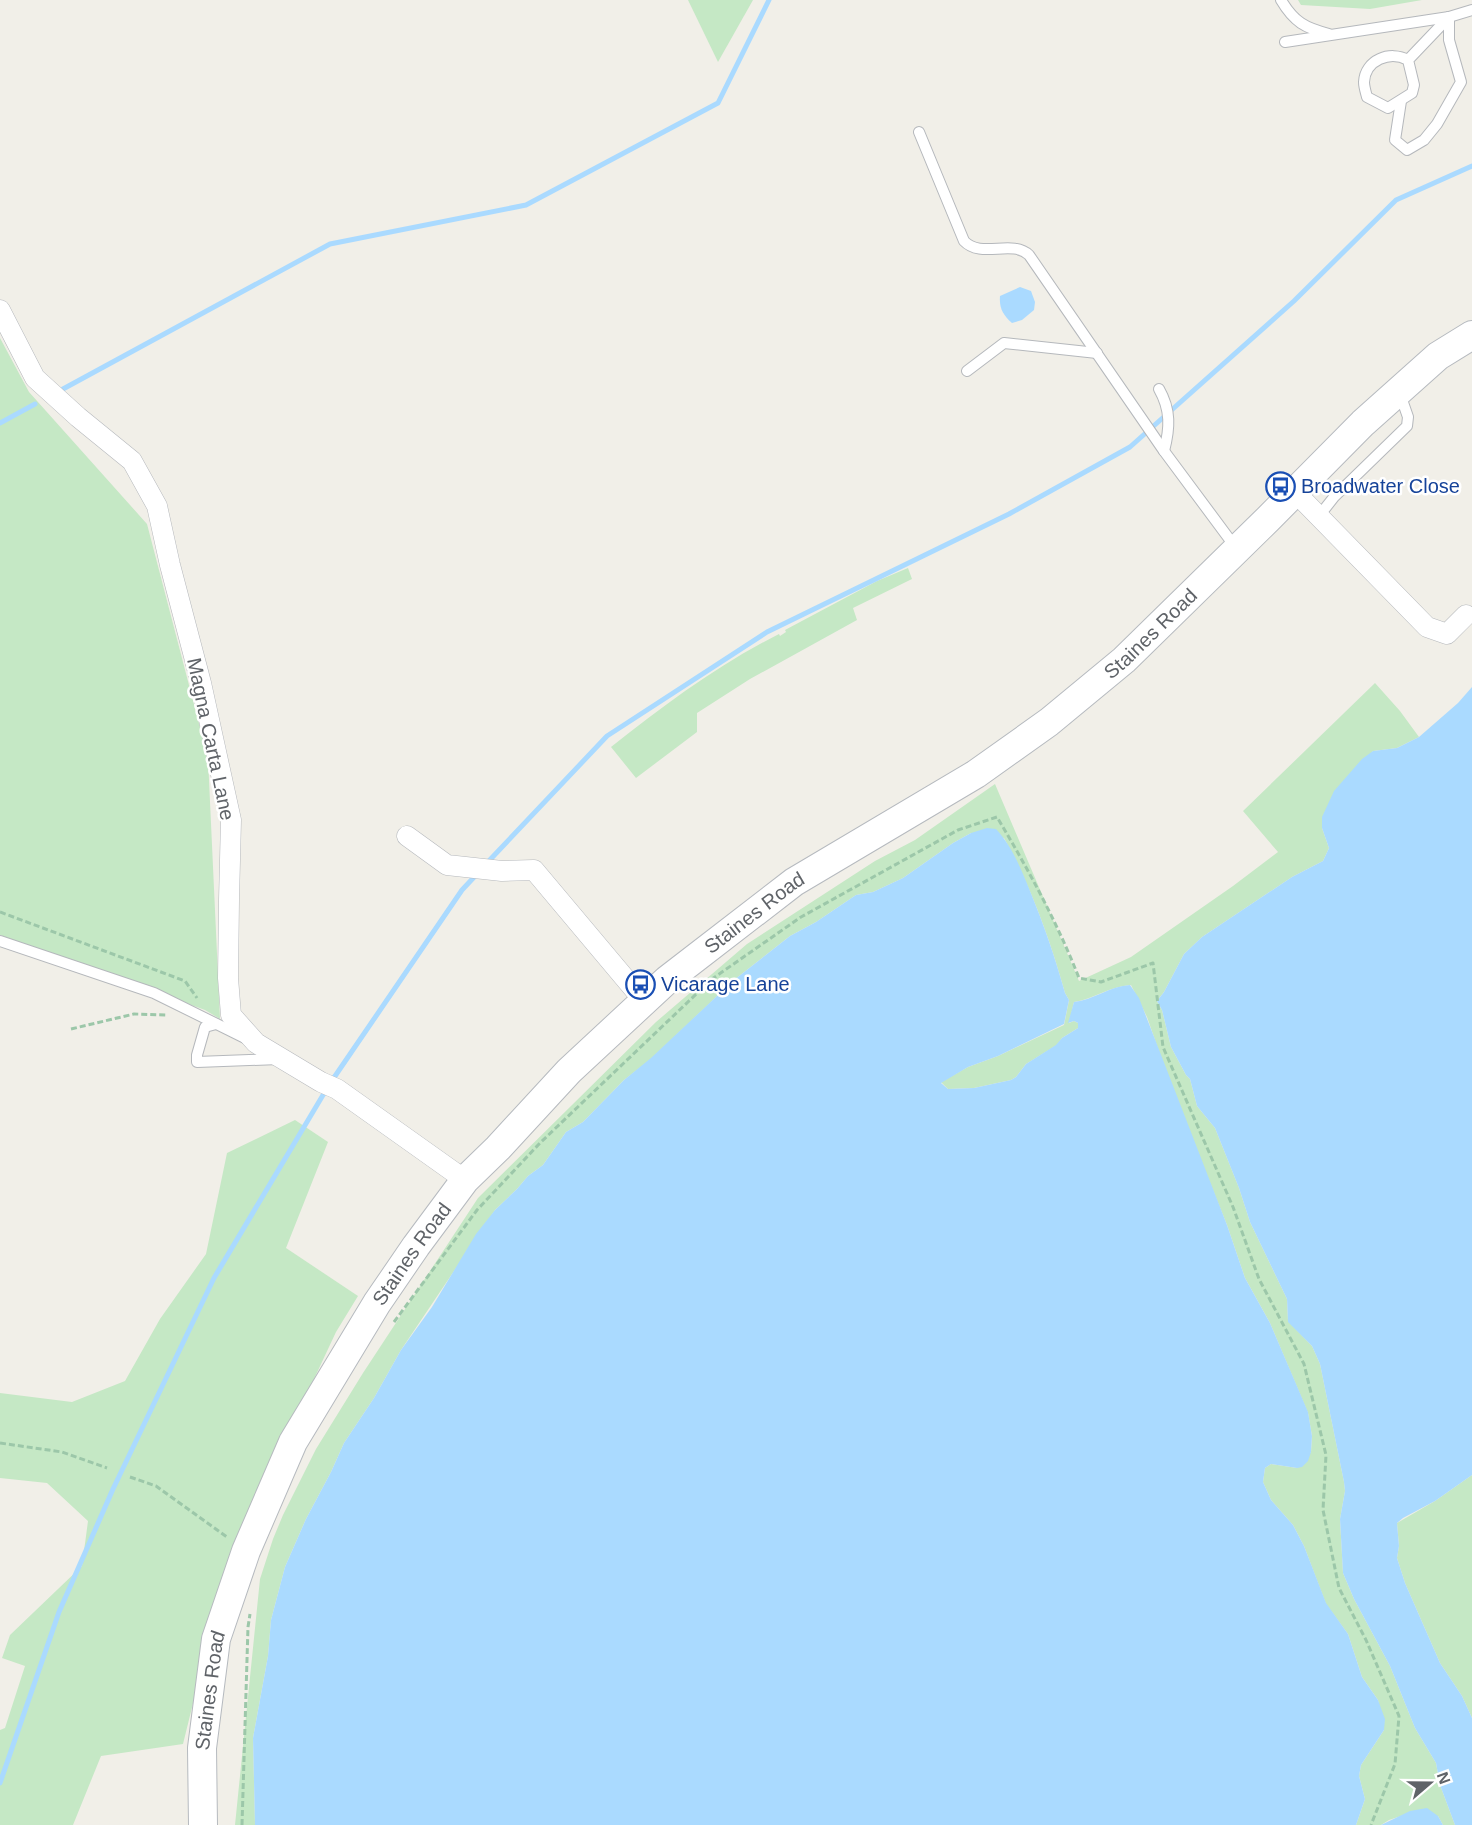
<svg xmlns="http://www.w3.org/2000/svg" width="1472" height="1825" font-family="Arial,sans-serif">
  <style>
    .green { fill: #c5e8c5 }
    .water { fill: #aadaff }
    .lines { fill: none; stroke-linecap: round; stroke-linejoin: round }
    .stream { stroke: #aadaff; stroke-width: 5 }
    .service-casing { stroke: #b5b8bc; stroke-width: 12 }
    .minor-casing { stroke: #b5b8bc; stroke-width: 21 }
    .secondary-casing { stroke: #b6babf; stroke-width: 30 }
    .path { stroke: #9cc7a9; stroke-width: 3; stroke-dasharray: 6 3; stroke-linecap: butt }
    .service { stroke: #fff; stroke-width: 10 }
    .minor { stroke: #fff; stroke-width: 20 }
    .secondary { stroke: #fff; stroke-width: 28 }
    .labels { text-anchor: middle; stroke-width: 5; stroke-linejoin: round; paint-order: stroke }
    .transit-label { font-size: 20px; fill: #164399; stroke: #fff; text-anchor: start }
    .street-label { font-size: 20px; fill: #5f6368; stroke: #fff }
  </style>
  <rect width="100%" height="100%" fill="#f1efe8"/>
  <!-- green -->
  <g class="green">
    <path d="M688,0H753L718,62Z"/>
    <path d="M1298,0H1422L1370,9L1301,5Z"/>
    <path d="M0,338L29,392L147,524L208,758L220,1019L205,1010L0,935Z"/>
    <path d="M908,568L912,579L853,608L857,620L750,679L697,713V732L636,778L611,747C666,704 716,666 779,634L780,636L786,632L785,630L877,581Z"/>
    <path d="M1375,683L1400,711L1419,737L1397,748L1373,751L1322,828L1329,848L1323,861L1292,877L1202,937L1184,954L1164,992L1157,1001L1162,1010L1171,1047L1186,1075L1190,1079L1197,1106L1215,1128L1239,1188L1250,1222L1287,1299L1288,1321L1312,1346L1320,1364L1344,1482L1345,1491L1340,1519L1343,1573L1354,1599L1390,1666L1415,1728L1436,1763L1440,1785L1455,1825H1443L1438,1816L1407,1814L1389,1820L1381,1825H1356L1365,1799L1359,1776L1361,1765L1384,1730L1378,1700L1362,1677L1348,1634L1326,1604L1304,1546L1293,1525L1271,1500L1263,1482L1265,1468L1271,1464L1297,1468L1311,1452L1312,1436L1308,1413L1270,1323L1245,1278L1227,1225L1171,1086L1147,1017L1131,985C1110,986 1094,999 1074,1002L1069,1023L1074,1021L1078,1023V1028L1062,1038L1057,1045L1026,1064L1016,1077L1011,1080L974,1088L948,1089L941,1082L968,1067L998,1056L1064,1025L1069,1000L1065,993C1050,939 1031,887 1004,838L971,833L953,843L903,878L873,892L856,895L816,922L790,936L734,980L651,1059L624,1080L583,1122L566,1132L543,1165L528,1176L517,1189L495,1210L401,1350L374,1398L344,1443L331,1472L306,1519L285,1567L271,1620L268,1656L253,1738L255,1825H235L260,1579L273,1539L283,1515L316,1449L363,1373L478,1198L656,1022L747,944L875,861L915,840L995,784L1079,981L1131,957L1233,886L1278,852L1243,811Z"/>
    <path d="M295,1120L328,1142L286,1248L358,1296L336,1332L227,1565L183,1744L101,1756L73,1825H0V1730L5,1728L25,1666L2,1658L10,1635L82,1566L88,1521L47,1483L0,1478V1393L72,1402L125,1381L160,1319L206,1254L227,1153Z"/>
    <path d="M1472,1475V1718L1462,1696L1440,1663L1405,1583L1397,1558L1399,1546L1397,1523L1435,1501Z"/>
  </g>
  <!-- water -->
  <g class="water">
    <path d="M1020,287L1031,291L1035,302L1034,310L1022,320L1012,323C1003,315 999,308 1000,296Z"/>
    <path d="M1472,687V1475L1435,1501L1403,1518L1397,1523L1399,1546L1397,1558L1405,1583L1440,1663L1462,1696L1472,1718V1825H1455L1440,1785L1436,1763L1415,1728L1390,1666L1354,1599L1343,1573L1340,1519L1345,1491L1344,1482L1320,1364L1312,1346L1288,1322L1287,1299L1250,1222L1239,1188L1215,1128L1197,1106L1190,1079L1186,1075L1171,1047L1162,1010L1157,1001L1164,992L1184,954L1202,937L1292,877L1323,861L1329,848L1322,828V817L1334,791L1362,759L1373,751L1397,748L1419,737L1458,703Z"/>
    <path d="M987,828L996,829C1012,846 1021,869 1030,891C1044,925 1055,957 1065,993L1069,1000L1064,1024L998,1056L968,1067L941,1083L948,1089L974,1088L1011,1080L1016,1077L1026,1064L1056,1045L1062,1038L1078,1028V1023L1074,1021L1068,1023L1074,1002C1093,1000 1110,986 1130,985L1139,998L1227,1225L1245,1278L1270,1323L1308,1412L1312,1436L1311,1452L1308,1461L1302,1467L1297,1468L1271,1464L1265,1468L1263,1482L1271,1500L1293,1525L1304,1546L1326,1603L1348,1634L1362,1677L1378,1700L1385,1719L1384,1730L1361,1765L1359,1776L1365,1799L1356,1825H255L253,1738L268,1656L271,1620L285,1567L306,1519L331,1472L344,1443L374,1398L401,1350L432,1307L476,1234L495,1210L517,1189L528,1176L543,1165L566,1132L583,1122L624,1080L651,1058L734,980L790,936L816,922L856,895L873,892L903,878L953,843L971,833Z"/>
    <path d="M1427,1808L1438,1816L1443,1825H1381L1410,1811Z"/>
  </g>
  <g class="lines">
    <!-- stream -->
    <g class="stream">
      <path d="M63,389L330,244L526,205L718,103L769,0"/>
      <path d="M0,423L35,404"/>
      <path d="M485,865L607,736L767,632L1009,514L1130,447L1294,301L1396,200L1472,166"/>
      <path d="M331,1082L462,890L477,874"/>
      <path d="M0,1783L59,1612L113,1489L214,1278L326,1090"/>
    </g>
    <defs>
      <g id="service">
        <path d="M1281,0C1294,22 1305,28 1329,34"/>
        <path d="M1285,42L1449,17L1472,10"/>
        <path d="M1408,60C1390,50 1365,60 1364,82C1364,87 1366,93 1367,97L1388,108L1412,93L1414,85L1408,60L1449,17"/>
        <path d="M1401,101L1395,140L1407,150L1424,140L1437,124L1461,82L1449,40V17"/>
        <path d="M919,132L964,241C981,259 1012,239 1029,255L1164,451L1236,548"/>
        <path d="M967,371L1004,343L1097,353"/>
        <path d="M1159,389C1171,410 1170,428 1164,451"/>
        <path d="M1319,516L1334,497L1407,426L1408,417L1400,394"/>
        <path d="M0,941L154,993L245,1038"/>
        <path d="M216,1024L205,1027L197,1055V1062L279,1059"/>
      </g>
      <g id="minor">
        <path d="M0,310L35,378L78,417L132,461L157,506L170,565L201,683L231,820L229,900L228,978L231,1015L256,1043L321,1082L337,1089L465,1180"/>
        <path d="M1295,492L1427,627L1447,634L1466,615"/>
        <path d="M407,836L447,865L502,871L534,870L644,1001"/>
      </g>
      <g id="secondary">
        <path id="s1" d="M203,1825L202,1748L216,1639L246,1551L293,1442L377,1303L416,1246L465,1180L498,1148L569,1071L667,980L794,882L976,774L1049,722L1124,660L1268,519L1363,423L1438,356L1472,335"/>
      </g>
    </defs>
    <!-- service casing -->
    <use href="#service" class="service-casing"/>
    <!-- minor casing -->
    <use href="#minor" class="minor-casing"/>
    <!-- secondary casing -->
    <use href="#secondary" class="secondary-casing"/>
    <!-- path -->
    <g class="path">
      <path d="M0,912L185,981L197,998"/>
      <path d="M71,1029L134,1014L168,1015"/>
      <path d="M394,1322L477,1210L540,1143L712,979L801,917L958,830L997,817C1028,869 1057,922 1079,978L1101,982L1153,963L1163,1047L1233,1207L1259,1279L1304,1364L1326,1455L1323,1510L1339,1588L1366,1640L1399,1716L1395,1764L1371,1825"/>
      <path d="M0,1443L62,1452L107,1468"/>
      <path d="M130,1477L156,1486L227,1537"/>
      <path d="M242,1825L248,1627L250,1614"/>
    </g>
    <!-- service -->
    <use href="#service" class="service"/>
    <!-- minor -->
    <use href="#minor" class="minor"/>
    <!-- secondary -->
    <use href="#secondary" class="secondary"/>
  </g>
  <!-- icons -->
  <defs>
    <symbol id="bus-ring" viewBox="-11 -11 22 22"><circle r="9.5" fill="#fff" stroke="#1a4fb4" stroke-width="1.5"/><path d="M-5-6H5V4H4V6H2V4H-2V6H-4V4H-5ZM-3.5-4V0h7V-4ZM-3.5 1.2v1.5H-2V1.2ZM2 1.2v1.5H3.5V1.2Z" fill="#1a4fb4"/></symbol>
  </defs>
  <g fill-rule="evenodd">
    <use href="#bus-ring" x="1264" y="470" width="33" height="33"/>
    <use href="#bus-ring" x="624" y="968" width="33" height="33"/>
  </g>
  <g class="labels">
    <!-- transit labels -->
    <g class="transit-label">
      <text x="1301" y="493">Broadwater Close</text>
      <text x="661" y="991">Vicarage Lane</text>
    </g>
    <!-- street labels -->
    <g class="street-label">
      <text dy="7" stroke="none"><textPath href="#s1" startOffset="1593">Staines Road</textPath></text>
      <text transform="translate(211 739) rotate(78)" y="7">Magna Carta Lane</text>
      <text dy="7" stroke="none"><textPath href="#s1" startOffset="1107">Staines Road</textPath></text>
      <text dy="7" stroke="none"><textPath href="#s1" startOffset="621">Staines Road</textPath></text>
      <text dy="7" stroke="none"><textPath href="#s1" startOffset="135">Staines Road</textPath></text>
    </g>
  </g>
  <!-- north arrow -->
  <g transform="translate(1430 1783) rotate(70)" stroke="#ffffff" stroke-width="4.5" paint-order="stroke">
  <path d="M0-4.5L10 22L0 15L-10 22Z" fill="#5f6368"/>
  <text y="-9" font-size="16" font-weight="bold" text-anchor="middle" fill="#5f6368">N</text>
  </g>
</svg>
